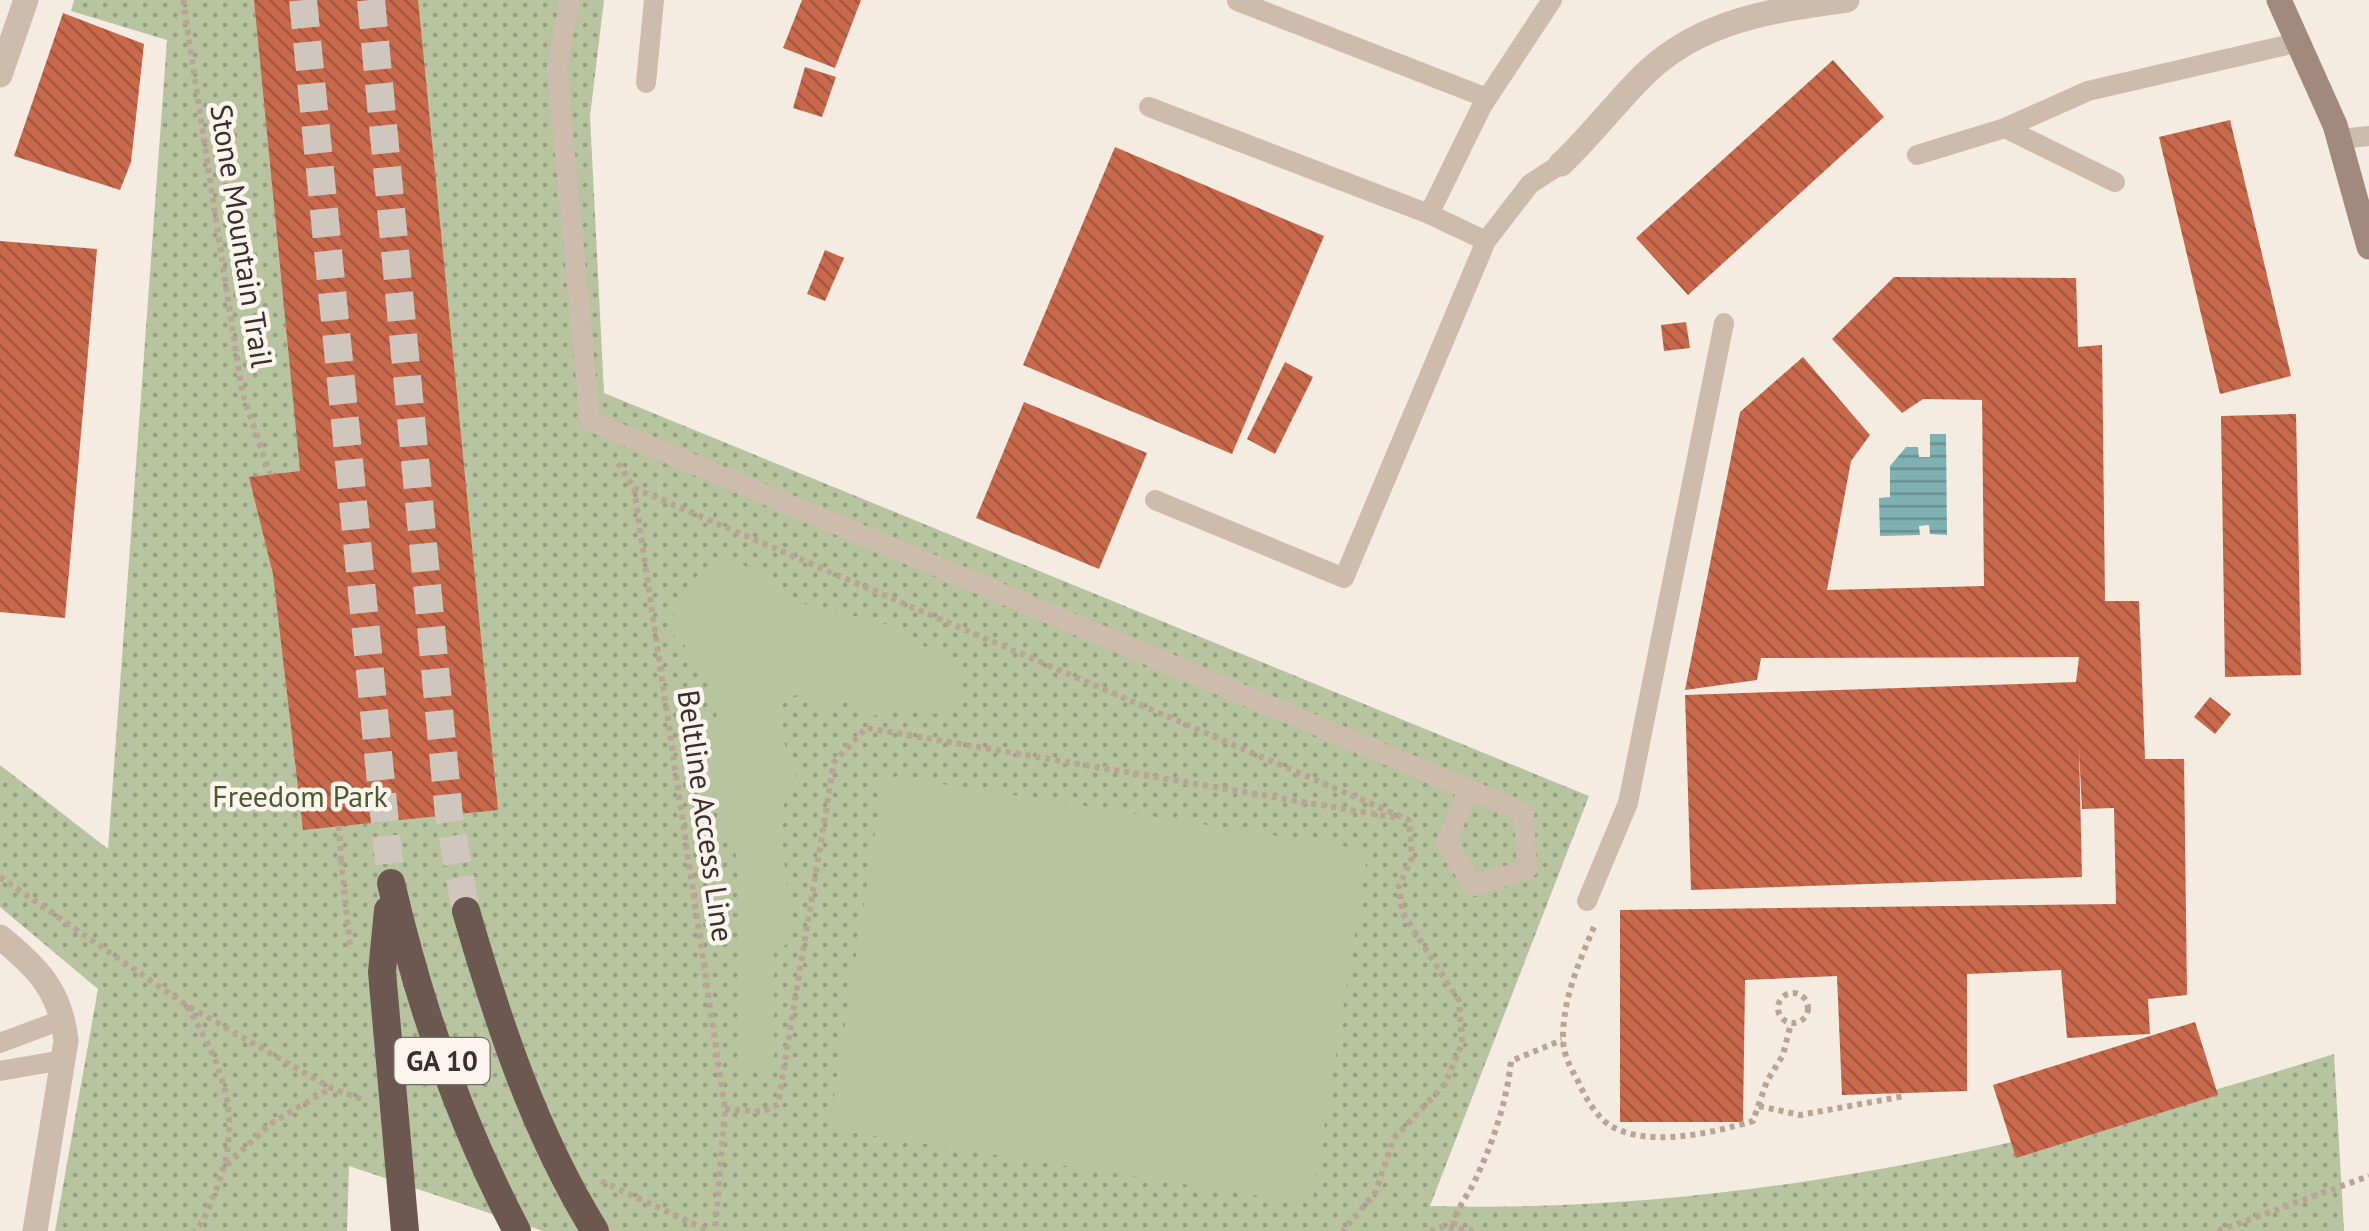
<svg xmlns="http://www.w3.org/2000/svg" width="2369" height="1231" font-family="'PT Sans',sans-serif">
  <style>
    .grass { fill: url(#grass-dots) }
    .pitch { fill: #b8c4a0 }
    .water { fill: url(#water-rules) }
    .building { fill: url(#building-back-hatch) }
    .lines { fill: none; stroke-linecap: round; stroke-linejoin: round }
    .trunk-tunnel { stroke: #cfc6bd; stroke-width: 28; stroke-dasharray: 28 14; stroke-linecap: butt }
    .path { stroke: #b9a596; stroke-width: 6; stroke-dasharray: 5 5; stroke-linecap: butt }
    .service { stroke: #cdbbac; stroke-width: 20 }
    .minor { stroke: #cdbbac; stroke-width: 25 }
    .secondary { stroke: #a18a7d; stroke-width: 25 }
    .path-bridge { stroke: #b9a596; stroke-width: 6; stroke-dasharray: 5 5; stroke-linecap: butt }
    .trunk-bridge { stroke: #6c584f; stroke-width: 28 }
    .labels { text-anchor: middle; stroke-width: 9; stroke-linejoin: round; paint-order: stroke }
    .shield { fill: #fbf5ee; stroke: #756b66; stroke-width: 2.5 }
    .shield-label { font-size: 28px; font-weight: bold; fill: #3b302b }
    .street-label { font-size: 30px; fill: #3b302b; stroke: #fbf5ee }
    .park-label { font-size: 30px; fill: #4a5a2e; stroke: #fbf5ee }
  </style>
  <defs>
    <pattern id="grass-dots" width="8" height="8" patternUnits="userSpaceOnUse" patternTransform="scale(2.5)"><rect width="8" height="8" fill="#b8c4a0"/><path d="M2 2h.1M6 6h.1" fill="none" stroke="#97a083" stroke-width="1.8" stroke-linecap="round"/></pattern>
    <pattern id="water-rules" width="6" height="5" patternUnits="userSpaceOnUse" patternTransform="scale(2.5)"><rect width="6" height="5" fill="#7fb0b2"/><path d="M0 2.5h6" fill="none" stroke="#699091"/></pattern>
    <pattern id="building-back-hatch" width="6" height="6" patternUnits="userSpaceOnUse" patternTransform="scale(2.5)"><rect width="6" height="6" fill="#c8694b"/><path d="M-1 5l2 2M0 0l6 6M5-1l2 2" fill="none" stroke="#a4573f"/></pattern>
  </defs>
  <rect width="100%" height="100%" fill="#f4ebe1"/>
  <!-- grass -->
  <path class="grass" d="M74,0H604L590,116L604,393L1589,796L1430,1206C1738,1215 2043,1145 2334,1054L2344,1231H543L349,1166L347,1231H55L98,989L0,907V765L108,849L167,40L71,11Z"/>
  <!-- pitch -->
  <g class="pitch">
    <path d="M726,559C753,566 768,580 787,600C813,603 834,618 861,616L874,626L896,622L911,639L954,663L963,692L956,711L924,715L904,709L873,716L846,692L832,707H818L805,695L782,696C771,728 787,744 797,774L780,814L792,942L774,950V1067L742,1069L737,856L722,833L720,808L699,772C712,734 727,720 707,682C693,654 696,654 670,632C678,589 687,579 726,559Z"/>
    <path d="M884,775L1368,850L1312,1204L829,1129Z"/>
  </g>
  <!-- water -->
  <path class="water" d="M1930,434H1946L1947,535L1930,534L1929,525L1919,526L1920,535L1880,536L1879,498L1890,497V466L1906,447H1918L1919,457H1930Z"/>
  <!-- building -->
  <g class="building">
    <path d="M254,0H418L498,810L303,830L273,574L249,477L300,471Z"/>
    <path d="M802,0H861L835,68L783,48Z"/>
    <path d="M63,13L144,44L131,162L120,190L14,156Z"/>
    <path d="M1833,60L1884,117L1688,295L1636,238Z"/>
    <path d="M805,67L836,77L822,117L793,108Z"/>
    <path d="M2230,120L2291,376L2220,394L2159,137Z"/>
    <path d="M1115,147L1324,236L1232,454L1023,365Z"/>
    <path d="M0,241L97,249L65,618L0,612Z"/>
    <path d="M825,250L844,258L825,301L807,294Z"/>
    <path d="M1894,277L2076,278L2078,347L2102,345L2105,601H2139L2145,759H2184L2187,995L2148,999L2150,1034L2067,1038L2061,970L1967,974V1091L1842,1095L1837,976L1745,980L1743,1122H1620V910L2116,904L2114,808L2082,809L2079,749L2082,877L1691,890L1685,695L2076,682L2079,657L1761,658L1757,680L1685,690L1740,412L1803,357L1870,435L1851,461L1827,590L1984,586L1982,400L1923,399L1902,413L1832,339Z"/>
    <path d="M1686,322L1690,348L1664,351L1661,325Z"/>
    <path d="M1285,362L1313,377L1275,454L1247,439Z"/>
    <path d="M1024,402L1147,453L1099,569L976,518Z"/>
    <path d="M2296,414L2301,675L2225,677L2221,416Z"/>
    <path d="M2210,697L2231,714L2215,734L2194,717Z"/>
    <path d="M2195,1022L2218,1095L2016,1158L1993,1085Z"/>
  </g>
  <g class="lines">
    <!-- trunk-tunnel -->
    <g class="trunk-tunnel">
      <path d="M303,0L391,883"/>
      <path d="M371,0L449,815L466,911"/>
    </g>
    <!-- path -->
    <g class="path">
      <path d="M183,0L242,392L270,474"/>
      <path d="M618,463L634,488L725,1109L715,1231"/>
      <path d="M634,488L1409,820L1412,858L1399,886L1402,912L1459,1001L1462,1043L1445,1084L1394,1138L1375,1193L1343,1231"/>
      <path d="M339,826L341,860"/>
      <path d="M0,877L186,1005L331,1088L362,1099"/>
      <path d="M1594,927C1579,962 1563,998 1563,1038C1563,1054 1570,1067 1578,1081C1584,1095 1592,1109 1603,1120C1638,1151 1713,1133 1753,1121L1767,1081L1783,1055L1791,1023"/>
      <circle cx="1793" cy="1008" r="15"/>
      <path d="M187,1006C226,1072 245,1123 213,1197C208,1209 204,1223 194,1231"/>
      <path d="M1759,1106L1800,1115L1905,1096"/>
      <path d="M725,1109L762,1112L778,1104L834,762L866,728L1398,818"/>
      <path d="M227,1165L270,1124L331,1088"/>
      <path d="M601,1181L709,1231"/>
      <path d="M1454,1226C1455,1208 1470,1194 1477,1176C1494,1140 1507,1100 1511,1061L1562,1040"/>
      <path d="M1430,1231L1444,1226L1473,1231"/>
      <path d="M2218,1231L2369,1176"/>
    </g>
    <!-- service -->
    <g class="service">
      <path d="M570,0L557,68L590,421L1468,789L1524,813L1527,869L1474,886L1446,843L1468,789"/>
      <path d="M1237,1L1487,98"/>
      <path d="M646,83L654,0"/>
      <path d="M1149,107L1429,214L1482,106L1552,0"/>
      <path d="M2005,128L2115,182"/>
      <path d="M2340,139L2369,136"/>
      <path d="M1917,155L2005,128L2088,91L2300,42"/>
      <path d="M1429,214L1486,241"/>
      <path d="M1155,500L1344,578L1486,241L1530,184L1561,164"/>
      <path d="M1587,901L1628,803L1724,323"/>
      <path d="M0,1043L64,1019"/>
      <path d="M0,1071L63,1060"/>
    </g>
    <!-- minor -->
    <g class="minor">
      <path d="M0,75L26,0"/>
      <path d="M1561,164C1591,136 1616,102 1646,73C1701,20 1774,10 1847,0"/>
      <path d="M0,937C37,967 61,991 66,1041L35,1231"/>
    </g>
    <!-- secondary -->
    <path class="secondary" d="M2279,0L2335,125L2369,247"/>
    <!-- path-bridge -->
    <path class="path-bridge" d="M341,860L350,946"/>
    <!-- trunk-bridge -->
    <g class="trunk-bridge">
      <path d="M391,883C419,1004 459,1121 517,1231"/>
      <path d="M388,910L382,972L405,1231"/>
      <path d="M466,911C498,1022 534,1132 595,1231"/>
    </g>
  </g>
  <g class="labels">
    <!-- shield labels -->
    <rect class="shield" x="394.5" y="1038" width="95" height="46" rx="8"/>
    <g class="shield-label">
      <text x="442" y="1071">GA 10</text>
    </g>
    <!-- street labels -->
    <g class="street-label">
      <text transform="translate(241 236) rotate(81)" y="10">Stone Mountain Trail</text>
      <text transform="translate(705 816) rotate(82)" y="10">Beltline Access Line</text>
    </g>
    <!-- park labels -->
    <g class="park-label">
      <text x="300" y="807">Freedom Park</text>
    </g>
  </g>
</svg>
